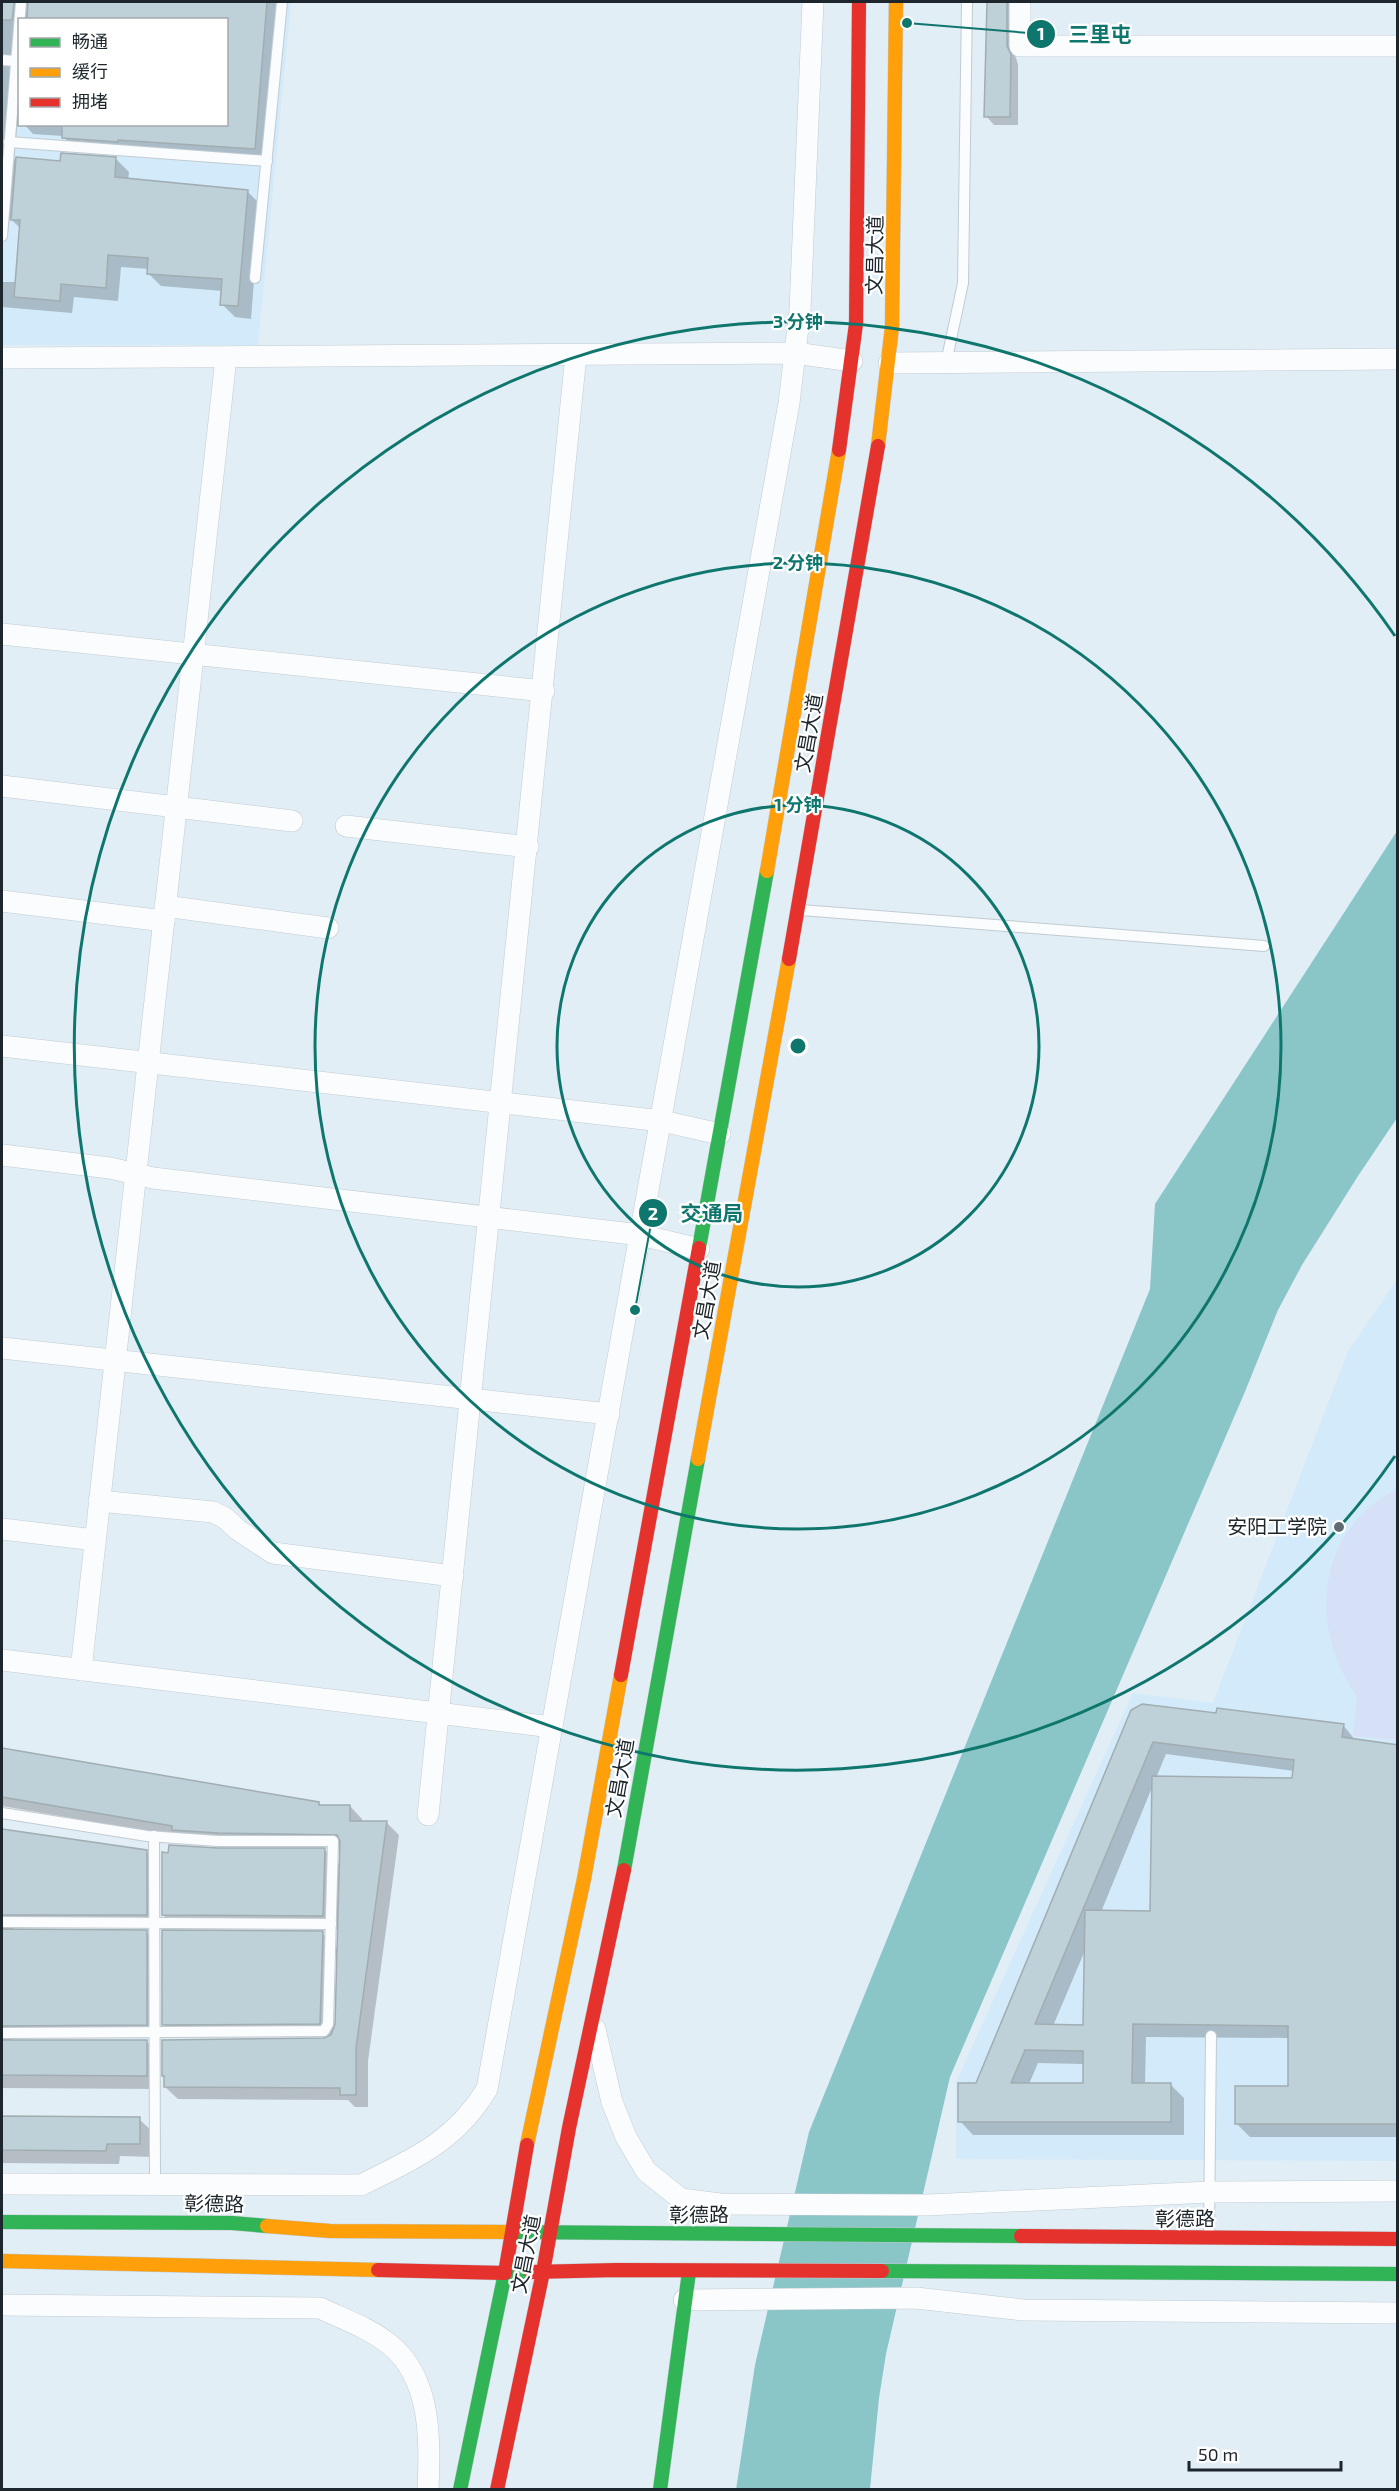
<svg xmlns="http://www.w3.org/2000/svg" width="1399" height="2491" font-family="'Exo 2','Noto Sans SC',sans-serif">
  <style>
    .built { fill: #d2eaf9; fill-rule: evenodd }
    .green { fill: #d6e0f6 }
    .water { fill: #8ac5c8 }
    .shadow { fill: #0003; fill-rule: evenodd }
    .building { fill: #bed1d8; stroke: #a1adb1; stroke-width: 1.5; fill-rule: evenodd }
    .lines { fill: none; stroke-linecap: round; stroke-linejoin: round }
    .lane-casing { stroke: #c1cbd2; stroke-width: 12 }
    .street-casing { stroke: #c1cbd2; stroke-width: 22 }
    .fast-casing { stroke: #c1cbd2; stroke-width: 15 }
    .slow-casing { stroke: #c1cbd2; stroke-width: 15 }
    .jam-casing { stroke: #c1cbd2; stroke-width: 15 }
    .lane { stroke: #fbfcfe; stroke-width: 10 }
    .street { stroke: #fbfcfe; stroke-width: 21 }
    .fast { stroke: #30b455; stroke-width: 14 }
    .slow { stroke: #ff9f0a; stroke-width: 14 }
    .jam { stroke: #e5322d; stroke-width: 14 }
    .ring { fill: none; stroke: #0f766e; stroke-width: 3 }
    .poi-dot { fill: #616c72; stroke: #fff; stroke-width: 2 }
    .labels { text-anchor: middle; stroke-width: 4.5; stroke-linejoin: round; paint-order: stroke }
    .street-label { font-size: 20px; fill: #1c262c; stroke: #fff }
    .poi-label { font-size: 20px; fill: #1c262c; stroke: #fff; text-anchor: end }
    .centre { fill: #0f766e; stroke: #fff; stroke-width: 3 }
    .ring-label { font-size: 18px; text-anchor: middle; font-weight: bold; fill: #0f766e; stroke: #fff; stroke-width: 4.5; stroke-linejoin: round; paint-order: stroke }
    .leader { fill: none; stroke: #0f766e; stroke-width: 2 }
    .callout-dot { fill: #0f766e; stroke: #fff; stroke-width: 2 }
    .mark-label { font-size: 18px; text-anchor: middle; font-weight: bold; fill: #fff }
    .callout-label { font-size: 21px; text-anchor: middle; font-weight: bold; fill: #0f766e; stroke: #fff; stroke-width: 4.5; stroke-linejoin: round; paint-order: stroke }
  </style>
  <rect width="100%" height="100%" fill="#e2eef5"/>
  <!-- built -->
  <g class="built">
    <path d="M2,2H291L258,345H2ZM20,20H226V124H20Z"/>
    <path d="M1397,1280V2161L956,2159V2082L1133,1693L1213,1703L1348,1351Z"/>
  </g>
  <!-- green -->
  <path class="green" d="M1397,1489V1740L1353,1736L1357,1696C1307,1626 1317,1530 1397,1489Z"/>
  <!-- water -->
  <path class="water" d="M1397,831V1118L1358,1176L1302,1265L1278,1310L1244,1394L950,2077L886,2354L879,2398L870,2489L736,2490L755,2365L809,2132L1150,1289L1155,1204Z"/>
  <!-- shadow -->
  <g class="shadow">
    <path d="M2,2H282L268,161L76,151L63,136L33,134L24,124H226V20H20L13,66L9,71L20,81V120L18,118L14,159L62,163L116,159L129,172L128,180L247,191L260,204L251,319L235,317L222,304L223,291L161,286L148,273L149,269L121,267L118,301L74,297L72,313L2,307V282H17L21,229L10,218L8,232H2Z"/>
    <path d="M988,2H1016L1015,55L1018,64V125H994L986,116Z"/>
    <path d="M1132,1712L1343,1725L1356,1741L1398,1746V2137H1250L1237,2124L1289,2087V2038L1146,2037L1145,2084H1170L1184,2098V2135H973L960,2121L977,2084ZM1166,1754L1294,1771V1779L1156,1778ZM1153,1785L1152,1912H1101ZM1086,1948L1085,2026H1053ZM1038,2063L1084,2064V2084H1029Z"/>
    <path d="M2,1750L318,1803L321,1806H350L362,1819V1822H386L399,1835L368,2061V2107H355L348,2100L178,2099L165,2087L331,2036L177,2037L164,2024L322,1933L338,1949L339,1929L177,1928L163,1915L169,1855L218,1850H325L340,1865L341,1846H232L2,1806ZM335,1955H338L337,2025L333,2034Z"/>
    <path d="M2,1829L146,1852L159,1865L160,1928L16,1927L9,1931L146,1932L160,1945V2037L16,2038L7,2041H146L160,2055V2089L2,2088Z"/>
    <path d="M2,2118L139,2119L153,2132V2157L120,2156L119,2164L2,2163Z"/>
  </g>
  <!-- building -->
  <g class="building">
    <path d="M2,2H14L12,20H2Z"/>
    <path d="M28,2H267L255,149L118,140V142L62,138V124H226V20H27Z"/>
    <path d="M987,2H1007V46L1011,54L1010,117H984Z"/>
    <path d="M61,153L116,157L115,177L248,190L238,306L220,305L222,279L147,274L148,258L108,255L106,288L61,284L60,301L14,297L20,220H11L16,157L60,161Z"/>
    <path d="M1142,1704L1216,1713L1217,1708L1344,1724L1342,1737L1398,1745V2124H1235V2086H1288V2026L1133,2024L1132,2083H1171V2122H958V2083H976L1131,1710ZM1153,1742L1294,1760L1292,1778L1152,1776L1150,1911L1085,1910L1083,2025L1035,2024ZM1025,2050L1083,2051V2083H1011Z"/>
    <path d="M2,1748L319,1802V1805H350V1821H387L356,2048V2095H340V2088L164,2087V2076H162V2040L324,2038L331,2035L335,2024L340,1841L337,1835L218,1833L172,1830V1826L2,1797Z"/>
    <path d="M2,1829L147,1850V1915H2Z"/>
    <path d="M169,1845L218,1848H325L323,1916L162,1915V1852L168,1853Z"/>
    <path d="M2,1929L147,1930V2025L2,2026Z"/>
    <path d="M162,1930L323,1931L320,2024L162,2025Z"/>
    <path d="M2,2040H147V2076L2,2075Z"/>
    <path d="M2,2116L140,2117V2144H107L106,2151L2,2150Z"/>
  </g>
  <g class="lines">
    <defs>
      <g id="lane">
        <path d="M2,60L16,61"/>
        <path d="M9,142L267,161"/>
        <path d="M2,236L21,2"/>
        <path d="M255,278L282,2"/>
        <path d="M946,363L963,283L967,2"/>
        <path d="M801,910L1264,946"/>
        <path d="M2,1813L147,1836L218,1841H333L328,2024L324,2031L2,2033"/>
        <path d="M154,1836L155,2185"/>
        <path d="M2,1922L331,1924"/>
        <path d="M1209,2235L1211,2036"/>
      </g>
      <g id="street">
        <path d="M1020,2V46H1398"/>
        <path d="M2,358L795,353L852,361"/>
        <path d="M889,363L1398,359"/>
        <path d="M2,634L544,691"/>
        <path d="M2,786L292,821"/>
        <path d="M346,826L528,847"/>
        <path d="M2,901L164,921"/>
        <path d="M165,906L328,928"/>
        <path d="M2,1046L662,1121L720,1134"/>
        <path d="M2,1155L110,1168L153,1178L641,1235L699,1249"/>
        <path d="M2,1348L609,1414"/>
        <path d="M99,1501L213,1512L225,1518L238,1530L273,1553L453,1576"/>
        <path d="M2,1529L95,1540"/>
        <path d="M2,1660L552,1727"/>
        <path d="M81,1670L226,358"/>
        <path d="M428,1815L576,355"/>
        <path d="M595,2029L612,2102L626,2137L646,2171L681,2199L720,2204L927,2205L1210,2192L1398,2191"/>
        <path d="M2,2184L361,2185C413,2159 455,2142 487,2089L789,403L800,310L813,2"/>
        <path d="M684,2300L916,2298L1023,2310L1398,2313"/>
        <path d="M2,2305L320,2308C343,2319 369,2328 389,2344C432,2378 430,2440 428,2490"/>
      </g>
      <g id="fast">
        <path d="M699,1248L767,871"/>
        <path d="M624,1870L698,1459"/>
        <path d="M2,2222L232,2223L267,2226"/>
        <path d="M512,2232L1021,2236"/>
        <path d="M882,2271L1398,2274"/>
        <path d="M460,2490L505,2273L531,2272"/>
        <path d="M660,2490L689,2272"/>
      </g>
      <g id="slow">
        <path d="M878,446L892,327L896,2"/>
        <path d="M767,871L839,450"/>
        <path d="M698,1459L789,959"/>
        <path d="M527,2145L584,1879L621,1675"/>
        <path d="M267,2226L330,2231L512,2232"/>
        <path d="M2,2261L378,2270"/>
      </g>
      <g id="jam">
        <path d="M839,450L856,324L859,2"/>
        <path d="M789,959L878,446"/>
        <path d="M621,1675L699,1248"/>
        <path d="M1021,2236L1398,2239"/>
        <path d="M378,2270L505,2273L527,2145"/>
        <path d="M531,2272L617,2270L882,2271"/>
        <path d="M543,2272L569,2128L624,1870"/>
        <path d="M497,2490L543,2272"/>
      </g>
    </defs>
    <!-- lane casing -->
    <use href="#lane" class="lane-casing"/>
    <!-- street casing -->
    <use href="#street" class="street-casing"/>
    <!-- fast casing -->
    <use href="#fast" class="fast-casing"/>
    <!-- slow casing -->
    <use href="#slow" class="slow-casing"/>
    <!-- jam casing -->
    <use href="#jam" class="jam-casing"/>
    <!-- lane -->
    <use href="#lane" class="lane"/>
    <!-- street -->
    <use href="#street" class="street"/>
    <!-- fast -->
    <use href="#fast" class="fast"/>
    <!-- slow -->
    <use href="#slow" class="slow"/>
    <!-- jam -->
    <use href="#jam" class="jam"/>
  </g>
  <!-- distance rings -->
  <g class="ring">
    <circle cx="798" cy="1046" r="241"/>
    <circle cx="798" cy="1046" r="483"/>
    <path d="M1395 1456A724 724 0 1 1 1395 636"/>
  </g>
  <!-- markers -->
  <circle class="poi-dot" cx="1339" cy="1527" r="6"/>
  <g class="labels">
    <!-- street labels -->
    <g class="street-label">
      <text transform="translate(875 255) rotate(-89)" y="7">文昌大道</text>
      <text transform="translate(809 733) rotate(-80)" y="7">文昌大道</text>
      <text transform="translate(707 1300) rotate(-80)" y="7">文昌大道</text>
      <text transform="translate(620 1778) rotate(-80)" y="7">文昌大道</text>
      <text transform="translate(214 2204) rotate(1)" y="7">彰德路</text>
      <text x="699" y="2222">彰德路</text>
      <text x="1185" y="2226">彰德路</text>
      <text transform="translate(526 2254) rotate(-79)" y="7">文昌大道</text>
    </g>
    <!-- poi labels -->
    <g class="poi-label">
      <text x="1327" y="1534">安阳工学院</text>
    </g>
  </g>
  <circle cx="798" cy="1046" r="9" class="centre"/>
  <g class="ring-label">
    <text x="798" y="328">3 分钟</text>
    <text x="798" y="569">2 分钟</text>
    <text x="798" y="811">1 分钟</text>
  </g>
  <!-- callouts -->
  <path class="leader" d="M907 23L1041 34M635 1310L653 1213"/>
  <g class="callout-dot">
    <circle cx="907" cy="23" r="6"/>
    <circle cx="635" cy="1310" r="6"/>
    <circle cx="1041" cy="34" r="15"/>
    <circle cx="653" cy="1213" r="15"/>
  </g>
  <g class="mark-label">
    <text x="1041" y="40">1</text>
    <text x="653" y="1220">2</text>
  </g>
  <g class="callout-label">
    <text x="1100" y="42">三里屯</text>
    <text x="712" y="1221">交通局</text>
  </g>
  <!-- border -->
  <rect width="1399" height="2491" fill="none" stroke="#1c262c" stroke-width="6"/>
  <!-- legend -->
  <rect x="18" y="18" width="210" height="108" fill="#ffffff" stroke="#a4a8ab" stroke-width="1.5"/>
  <rect x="30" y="38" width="30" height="9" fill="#30b455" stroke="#a4a8ab" stroke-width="1.5"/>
  <text x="72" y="48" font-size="18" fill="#1c262c">畅通</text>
  <rect x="30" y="68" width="30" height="9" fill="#ff9f0a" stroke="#a4a8ab" stroke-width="1.5"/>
  <text x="72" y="78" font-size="18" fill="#1c262c">缓行</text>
  <rect x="30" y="98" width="30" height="9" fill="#e5322d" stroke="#a4a8ab" stroke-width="1.5"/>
  <text x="72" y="108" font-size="18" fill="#1c262c">拥堵</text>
  <!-- scale -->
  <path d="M1189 2461v9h152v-9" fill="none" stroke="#1c262c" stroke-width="3"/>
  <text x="1198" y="2461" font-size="18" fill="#1c262c" stroke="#ffffff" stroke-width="4.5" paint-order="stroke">50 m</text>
</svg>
